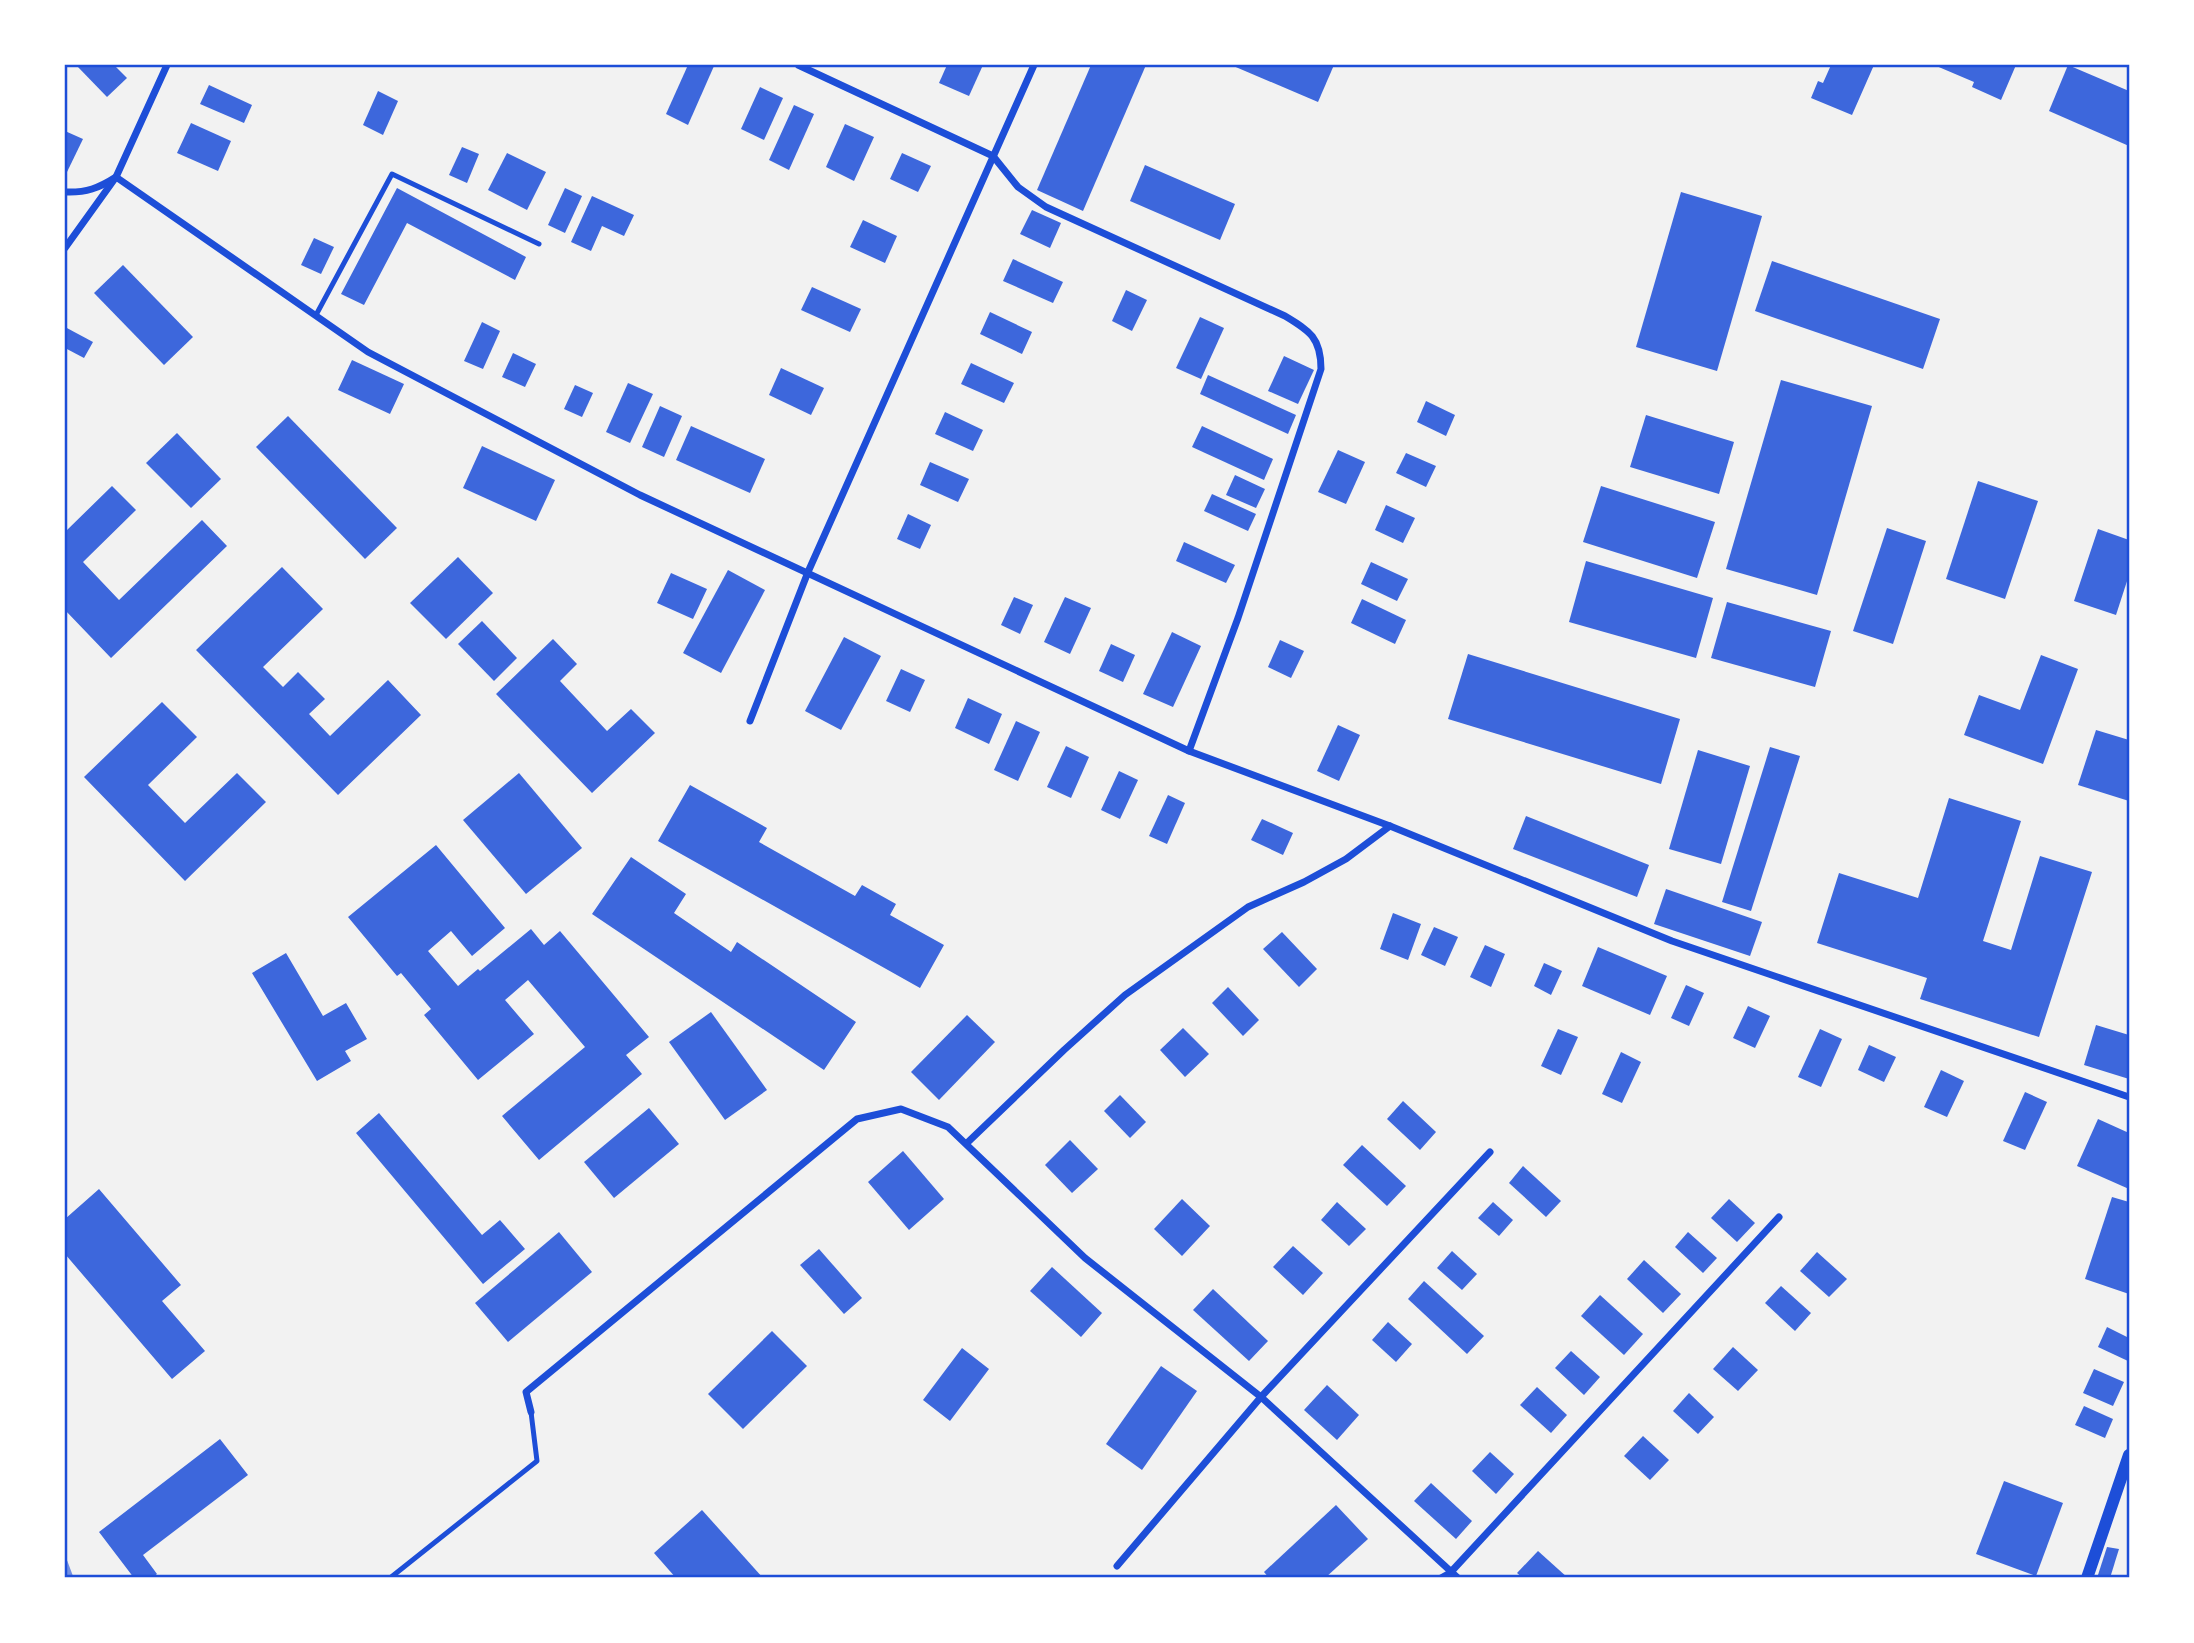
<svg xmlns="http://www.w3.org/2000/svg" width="2194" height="1643" font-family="'Alegreya Sans',sans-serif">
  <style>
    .building { fill: #3d67dc }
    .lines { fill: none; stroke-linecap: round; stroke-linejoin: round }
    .service { stroke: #1d4ed8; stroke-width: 5 }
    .minor { stroke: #1d4ed8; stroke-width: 7 }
    .tertiary { stroke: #1d4ed8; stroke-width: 12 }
    .rail { stroke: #7290e2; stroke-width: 5 }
    .neatline { fill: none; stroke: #1d4ed8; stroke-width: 2.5 }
  </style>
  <rect width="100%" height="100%" fill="#f2f2f2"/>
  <!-- building -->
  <g class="building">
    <path d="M76,65H114L127,78L107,97Z"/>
    <path d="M688,65L714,66L688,125L666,114Z"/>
    <path d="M947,65H983L969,96L939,83Z"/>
    <path d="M1091,65H1146L1083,211L1037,190Z"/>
    <path d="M1231,65H1334L1318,102Z"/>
    <path d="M1831,65H1874L1852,115L1811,98L1818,81L1823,83Z"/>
    <path d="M1934,65H2016L2001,100L1972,87L1974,82Z"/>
    <path d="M2068,65L2129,91V146L2049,111Z"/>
    <path d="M209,85L252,105L244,123L200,104Z"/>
    <path d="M760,87L783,98L764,140L741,129Z"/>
    <path d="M378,91L398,101L383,135L363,125Z"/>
    <path d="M794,105L814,114L789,170L769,160Z"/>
    <path d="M191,123L231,141L218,171L177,153Z"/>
    <path d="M845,124L874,137L854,181L826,167Z"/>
    <path d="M65,131L83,139L67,172L65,171Z"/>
    <path d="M462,147L479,154L467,183L449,175Z"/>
    <path d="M507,153L546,172L527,210L488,190Z"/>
    <path d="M902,153L931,166L918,192L890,179Z"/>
    <path d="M1145,165L1235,204L1220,240L1130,201Z"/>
    <path d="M397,188L526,257L515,280L407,223L364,305L341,294Z"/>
    <path d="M565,188L582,196L565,233L548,225Z"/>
    <path d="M1681,192L1762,216L1717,371L1636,347Z"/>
    <path d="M592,196L634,215L624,236L602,226L591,251L571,242Z"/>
    <path d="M1032,210L1061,223L1050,248L1020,234Z"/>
    <path d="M863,220L897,236L885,263L850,247Z"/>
    <path d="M314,238L334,247L321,274L301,265Z"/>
    <path d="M1013,259L1063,282L1053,303L1003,281Z"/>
    <path d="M1772,261L1940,319L1923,369L1755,311Z"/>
    <path d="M123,265L193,337L164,365L94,293Z"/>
    <path d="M812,287L861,309L850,332L801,310Z"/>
    <path d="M1126,290L1147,300L1132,331L1112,321Z"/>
    <path d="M990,312L1032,332L1022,354L980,334Z"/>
    <path d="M1200,317L1224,328L1201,379L1176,368Z"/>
    <path d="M482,322L500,331L483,369L464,361Z"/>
    <path d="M65,327L93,342L84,358L65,348Z"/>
    <path d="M513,353L536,364L525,387L502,377Z"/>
    <path d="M1284,356L1314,370L1298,404L1268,391Z"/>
    <path d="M352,360L404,384L390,414L338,390Z"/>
    <path d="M971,363L1014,383L1004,403L961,384Z"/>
    <path d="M781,368L824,388L811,415L769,395Z"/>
    <path d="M1208,375L1296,415L1288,434L1200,394Z"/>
    <path d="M1781,380L1872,406L1817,595L1726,569Z"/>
    <path d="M628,383L653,394L630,443L606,432Z"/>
    <path d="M575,385L593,393L582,417L564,409Z"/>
    <path d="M1426,401L1455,415L1446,436L1417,422Z"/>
    <path d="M660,406L682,416L664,457L642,447Z"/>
    <path d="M945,412L983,430L973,451L935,434Z"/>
    <path d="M1646,415L1734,442L1719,494L1630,467Z"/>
    <path d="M288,416L397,528L365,559L256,447Z"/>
    <path d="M691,426L765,459L750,493L676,460Z"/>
    <path d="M1202,426L1273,459L1264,480L1192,447Z"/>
    <path d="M177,433L221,479L191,508L146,463Z"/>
    <path d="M482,446L555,480L536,521L463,488Z"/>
    <path d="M1338,450L1365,462L1346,504L1318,492Z"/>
    <path d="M1406,453L1436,466L1426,487L1396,473Z"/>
    <path d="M930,462L969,479L958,502L920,485Z"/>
    <path d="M1235,475L1265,489L1256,508L1226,495Z"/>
    <path d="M1978,481L2038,501L2005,599L1946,579Z"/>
    <path d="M112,486L136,510L83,562L119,600L202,520L227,546L111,658L65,610V532Z"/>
    <path d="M1601,486L1715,522L1697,578L1583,542Z"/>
    <path d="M1212,494L1256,514L1248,531L1204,511Z"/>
    <path d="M1386,505L1415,518L1403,543L1375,530Z"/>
    <path d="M908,514L931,525L920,549L897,539Z"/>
    <path d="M1887,528L1926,541L1893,644L1853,631Z"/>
    <path d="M2098,529L2129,540V575L2116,615L2074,601Z"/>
    <path d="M1184,542L1235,565L1226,583L1176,561Z"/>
    <path d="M458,557L493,593L446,639L410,603Z"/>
    <path d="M1586,561L1713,598L1696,658L1569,622Z"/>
    <path d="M1371,562L1408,579L1397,601L1361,584Z"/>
    <path d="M282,567L323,609L263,667L283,687L298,672L325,699L309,714L330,736L388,680L421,715L338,795L196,650Z"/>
    <path d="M728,570L765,590L721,673L683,653Z"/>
    <path d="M671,573L707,589L693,619L657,603Z"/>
    <path d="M1014,597L1033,605L1020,634L1001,625Z"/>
    <path d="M1065,597L1091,608L1070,654L1044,642Z"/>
    <path d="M1362,599L1406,620L1395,644L1351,623Z"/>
    <path d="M1727,602L1831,631L1815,687L1711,658Z"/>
    <path d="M482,621L517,658L494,681L458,644Z"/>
    <path d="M1172,632L1201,646L1173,707L1143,694Z"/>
    <path d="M844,637L881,656L841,730L805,711Z"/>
    <path d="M553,639L577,664L560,681L607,731L631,709L655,733L592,793L496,694Z"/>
    <path d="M1280,640L1304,651L1291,678L1268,667Z"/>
    <path d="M1111,644L1135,655L1123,682L1099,671Z"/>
    <path d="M1468,654L1680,719L1661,784L1448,719Z"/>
    <path d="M2041,655L2078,669L2043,764L1964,735L1979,695L2020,710Z"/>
    <path d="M901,669L925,680L910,712L886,701Z"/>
    <path d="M968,698L1002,714L989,744L955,728Z"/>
    <path d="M162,702L197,737L148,785L185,823L237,773L266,802L185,881L84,777Z"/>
    <path d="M1016,721L1040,732L1018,781L994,770Z"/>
    <path d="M1338,725L1360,735L1339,781L1317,771Z"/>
    <path d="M2096,730L2129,740V801L2078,785Z"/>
    <path d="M1066,746L1089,757L1071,798L1047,787Z"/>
    <path d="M1770,747L1800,756L1751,911L1722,902Z"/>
    <path d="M1698,750L1750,766L1721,864L1669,849Z"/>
    <path d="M1119,771L1138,780L1120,819L1101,810Z"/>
    <path d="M519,773L582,848L526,894L463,820Z"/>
    <path d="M690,785L767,828L759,842L855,896L862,885L896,904L890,915L944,945L920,988L658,841Z"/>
    <path d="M1168,795L1185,803L1167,844L1149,836Z"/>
    <path d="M1949,798L2021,821L1983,941L2011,950L2040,856L2092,872L2039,1037L1920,999L1927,978L1817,943L1839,873L1918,898Z"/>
    <path d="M1526,816L1649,865L1637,897L1513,849Z"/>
    <path d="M1262,819L1293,833L1283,855L1251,840Z"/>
    <path d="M436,845L505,928L472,956L451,931L428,951L458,986L478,969L480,971L531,929L544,945L560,931L649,1037L626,1055L642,1074L539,1160L502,1116L585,1047L528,980L505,1000L534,1034L478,1080L424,1015L431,1009L401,973L397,976L348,917Z"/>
    <path d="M631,857L686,894L674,913L731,952L737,942L856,1022L824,1070L592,914Z"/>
    <path d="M1666,889L1762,922L1750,956L1654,924Z"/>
    <path d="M1393,913L1421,924L1408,960L1380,949Z"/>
    <path d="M1434,927L1458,937L1445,966L1421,955Z"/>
    <path d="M1282,932L1317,969L1299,987L1263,949Z"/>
    <path d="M1485,945L1505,954L1491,987L1470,977Z"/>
    <path d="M1598,947L1667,976L1650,1015L1582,986Z"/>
    <path d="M286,953L323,1016L346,1003L367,1039L345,1051L351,1061L317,1081L252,973Z"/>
    <path d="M1544,963L1562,971L1551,995L1534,986Z"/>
    <path d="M1686,985L1704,993L1689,1026L1671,1018Z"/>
    <path d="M1228,987L1259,1020L1243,1036L1212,1003Z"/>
    <path d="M1748,1006L1770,1016L1755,1048L1733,1038Z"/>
    <path d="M711,1012L767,1090L725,1120L669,1042Z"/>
    <path d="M967,1015L995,1042L939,1100L911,1072Z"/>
    <path d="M2096,1025L2129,1035V1079L2084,1065Z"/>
    <path d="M1183,1028L1209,1054L1185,1077L1160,1050Z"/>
    <path d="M1558,1029L1578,1037L1561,1075L1541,1066Z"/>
    <path d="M1820,1029L1842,1039L1821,1087L1798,1077Z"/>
    <path d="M1869,1045L1896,1057L1884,1082L1858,1070Z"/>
    <path d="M1621,1052L1641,1062L1622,1103L1602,1094Z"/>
    <path d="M1941,1070L1964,1081L1947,1117L1924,1107Z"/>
    <path d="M2025,1092L2047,1102L2025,1150L2003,1141Z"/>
    <path d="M1120,1095L1146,1122L1130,1138L1104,1111Z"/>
    <path d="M1403,1101L1436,1132L1420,1150L1387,1119Z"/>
    <path d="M649,1108L679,1144L614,1198L584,1162Z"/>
    <path d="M379,1113L482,1235L500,1220L525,1249L483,1284L356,1133Z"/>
    <path d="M2098,1119L2129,1133V1189L2077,1166Z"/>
    <path d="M1070,1140L1098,1169L1072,1193L1045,1165Z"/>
    <path d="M1362,1145L1406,1186L1387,1206L1343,1165Z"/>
    <path d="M903,1151L944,1199L909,1230L868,1182Z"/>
    <path d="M1523,1166L1561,1201L1546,1217L1509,1183Z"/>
    <path d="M99,1189L181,1285L162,1301L205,1351L172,1379L65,1254V1219Z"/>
    <path d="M2112,1197L2129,1202V1294L2085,1279Z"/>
    <path d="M1182,1199L1210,1226L1182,1256L1154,1229Z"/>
    <path d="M1729,1199L1755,1223L1737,1242L1711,1218Z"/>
    <path d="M1337,1202L1366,1229L1349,1246L1321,1220Z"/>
    <path d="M1493,1202L1513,1220L1499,1236L1478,1218Z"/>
    <path d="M559,1232L592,1272L508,1342L475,1303Z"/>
    <path d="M1688,1232L1717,1258L1703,1273L1675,1247Z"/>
    <path d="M1293,1246L1323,1273L1303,1295L1273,1267Z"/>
    <path d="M819,1249L862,1298L844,1314L800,1265Z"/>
    <path d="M1452,1251L1477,1274L1462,1290L1437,1268Z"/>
    <path d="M1817,1252L1847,1279L1829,1297L1800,1271Z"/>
    <path d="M1644,1260L1681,1294L1663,1313L1627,1279Z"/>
    <path d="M1052,1267L1102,1313L1081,1337L1030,1291Z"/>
    <path d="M1424,1281L1484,1336L1467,1354L1408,1299Z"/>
    <path d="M1781,1286L1811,1313L1795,1331L1765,1303Z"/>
    <path d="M1213,1289L1268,1341L1249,1361L1193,1310Z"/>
    <path d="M1600,1295L1643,1334L1624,1355L1581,1316Z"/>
    <path d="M1388,1322L1412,1344L1396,1362L1372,1340Z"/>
    <path d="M2107,1327L2129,1338L2128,1361L2098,1347Z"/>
    <path d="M772,1331L807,1366L743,1429L708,1394Z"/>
    <path d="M1733,1347L1758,1370L1738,1391L1713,1369Z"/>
    <path d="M962,1348L989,1369L950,1421L923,1400Z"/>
    <path d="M1571,1351L1600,1377L1584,1395L1555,1368Z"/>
    <path d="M1161,1366L1197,1391L1142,1470L1106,1444Z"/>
    <path d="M2094,1369L2124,1382L2113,1406L2083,1393Z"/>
    <path d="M1327,1385L1359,1415L1337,1440L1304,1410Z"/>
    <path d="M1537,1387L1567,1415L1551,1433L1520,1405Z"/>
    <path d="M1689,1393L1714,1417L1698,1434L1673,1411Z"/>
    <path d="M2084,1406L2113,1419L2105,1438L2075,1425Z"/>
    <path d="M1643,1436L1669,1460L1650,1480L1624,1456Z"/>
    <path d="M220,1439L248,1475L143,1555L157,1574L152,1578H134L99,1532Z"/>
    <path d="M1490,1452L1514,1474L1496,1494L1472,1471Z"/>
    <path d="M2004,1481L2063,1503L2036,1576L1976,1554Z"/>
    <path d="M1431,1483L1472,1521L1456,1539L1414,1501Z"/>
    <path d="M1336,1505L1368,1539L1325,1578H1269L1264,1572Z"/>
    <path d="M702,1510L763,1578H676L654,1553Z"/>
    <path d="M2107,1547L2119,1549L2110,1578H2097Z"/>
    <path d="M1538,1551L1568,1578H1523L1517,1573Z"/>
  </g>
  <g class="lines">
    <!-- service -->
    <g class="service">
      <path d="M316,315L392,174L539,244"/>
      <path d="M390,1578L537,1461L531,1412"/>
    </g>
    <!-- minor -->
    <g class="minor">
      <path d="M798,65L993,156L1018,187L1046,207L1285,316C1310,331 1321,338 1321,369L1238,618L1189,751"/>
      <path d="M65,192C86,193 99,188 116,177L368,352L640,495L1189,751L1390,826L1672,941L2129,1097"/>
      <path d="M65,248L116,177L167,65"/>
      <path d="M750,721L808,572L1034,65"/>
      <path d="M967,1143L1064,1050L1125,995L1248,907L1304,882L1346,859L1390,826"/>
      <path d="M531,1412L526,1392L857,1119L901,1109L948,1127L1085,1258L1261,1397L1490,1152"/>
      <path d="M1117,1566L1261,1397L1458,1578"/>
      <path d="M1441,1578L1450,1573L1779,1217"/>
    </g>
    <!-- tertiary -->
    <path class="tertiary" d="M2087,1578L2129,1455"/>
    <!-- rail -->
    <path class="rail" d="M65,1562L71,1578"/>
  </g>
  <!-- border -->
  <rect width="2194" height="1643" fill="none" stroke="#ffffff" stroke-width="133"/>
  <rect x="66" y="66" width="2062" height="1510" class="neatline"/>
</svg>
